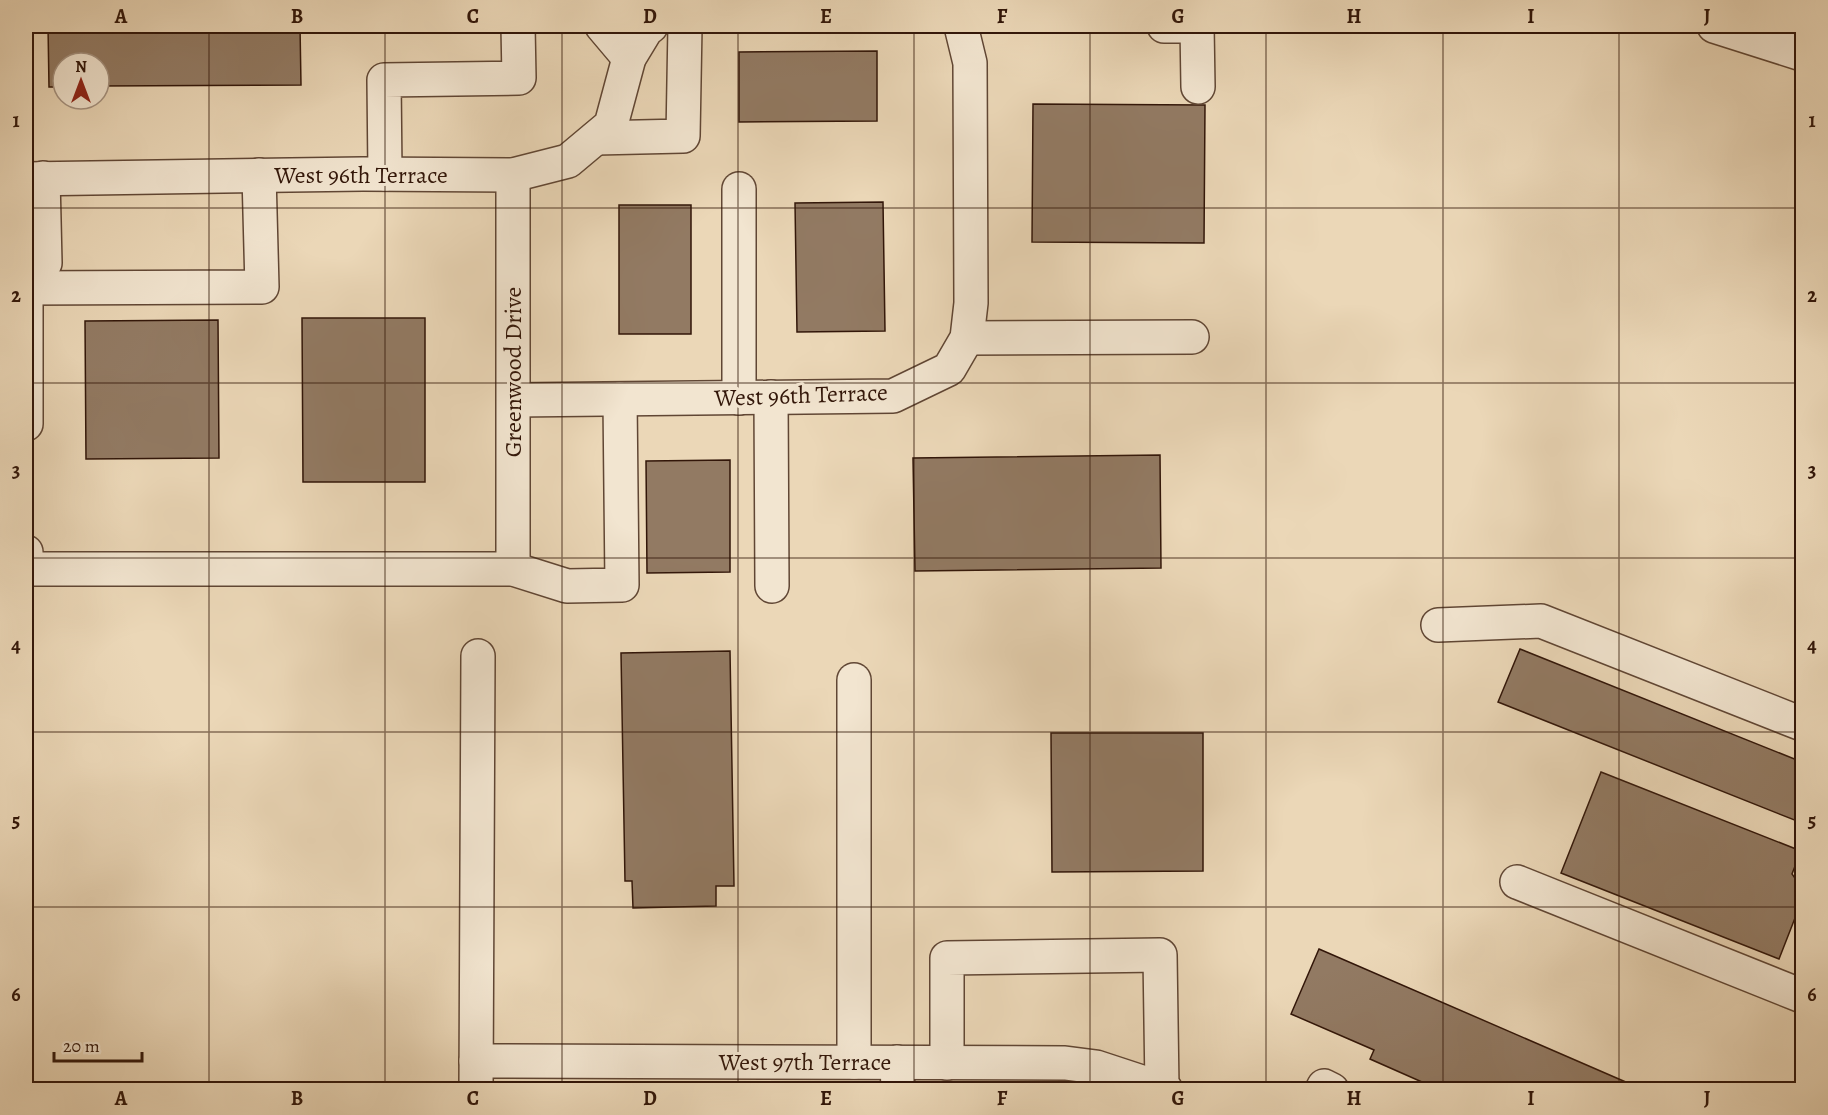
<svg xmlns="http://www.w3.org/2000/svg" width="1828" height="1115" font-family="Alegreya,serif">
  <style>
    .building { fill: #927a63; stroke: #321609; stroke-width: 1.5 }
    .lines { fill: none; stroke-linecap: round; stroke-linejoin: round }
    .minor-casing { stroke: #604634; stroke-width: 36 }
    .minor { stroke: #f2e5d0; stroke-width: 33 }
    .grid { fill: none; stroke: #321609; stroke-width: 1.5; stroke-opacity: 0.55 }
    .labels { text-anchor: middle; stroke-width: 6; stroke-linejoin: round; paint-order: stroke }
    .street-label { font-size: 24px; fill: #321609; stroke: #f2e5d0 }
    .neatline { fill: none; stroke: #321609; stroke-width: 2 }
    .grid-label { font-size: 20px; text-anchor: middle; font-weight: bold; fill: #321609 }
  </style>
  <rect width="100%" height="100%" fill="#ebd7b7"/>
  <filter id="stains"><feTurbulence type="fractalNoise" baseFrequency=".00333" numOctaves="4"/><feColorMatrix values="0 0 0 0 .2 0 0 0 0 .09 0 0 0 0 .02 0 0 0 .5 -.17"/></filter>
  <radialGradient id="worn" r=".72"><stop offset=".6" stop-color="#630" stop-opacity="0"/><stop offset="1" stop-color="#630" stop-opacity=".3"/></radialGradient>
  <!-- building -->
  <g class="building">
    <path d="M48,26H300L301,85L99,86V63H63V87H49Z"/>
    <path d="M385,26H469V31L385,32Z"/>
    <path d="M877,51V121L739,122V52Z"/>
    <path d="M1033,104L1205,105L1204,243L1032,242Z"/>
    <path d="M883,202L885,331L797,332L795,203Z"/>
    <rect x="619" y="205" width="72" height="129"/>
    <path d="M302,318H425V482H303Z"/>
    <path d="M218,320L219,458L86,459L85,321Z"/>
    <path d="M1160,455L1161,568L915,571L913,458Z"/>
    <path d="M730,460V572L647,573L646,461Z"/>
    <path d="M1520,649L1802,762V823L1498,702Z"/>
    <path d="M730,651L734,886H716V906L633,908L632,881H625L621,653Z"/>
    <path d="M1051,733H1203V871L1052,872Z"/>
    <path d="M1601,772L1801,851L1792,874L1802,888V919L1795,918L1779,959L1561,873Z"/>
    <path d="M1319,949L1635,1086L1634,1090H1440L1370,1059L1374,1050L1291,1014Z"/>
  </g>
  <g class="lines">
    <defs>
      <g id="minor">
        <path d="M602,26L629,58"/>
        <path d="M1164,26H1197L1198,87"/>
        <path d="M1714,26L1802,54"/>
        <path d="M596,138L683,136L685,26"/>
        <path d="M385,174L384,80L519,78L518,26"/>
        <path d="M26,179L363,174L513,175L568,161L611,125L629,58L646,30L651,26"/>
        <path d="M739,189V398"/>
        <path d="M26,288L262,287L259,175"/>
        <path d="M967,338L1192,337"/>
        <path d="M771,397L772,586"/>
        <path d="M514,400L893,396L949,369L967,338L971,303L970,63L961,26"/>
        <path d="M26,424V288L45,263L43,178"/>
        <path d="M26,552V569H513L567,586L622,585L620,399"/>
        <path d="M513,569V175"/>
        <path d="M1438,625L1541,621L1802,724"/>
        <path d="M854,680V1062"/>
        <path d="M1517,882L1802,996"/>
        <path d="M476,1061L1065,1063L1096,1067L1166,1090"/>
        <path d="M897,1062L898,1090"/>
        <path d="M947,1063V958L1160,955L1162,1088"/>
        <path d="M476,1090L478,656"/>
        <path d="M1322,1090L1324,1086L1332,1090"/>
      </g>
    </defs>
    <!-- minor casing -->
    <use href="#minor" class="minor-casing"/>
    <!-- minor -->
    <use href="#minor" class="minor"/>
  </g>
  <!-- grid -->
  <path class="grid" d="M209,26V1090M385,26V1090M562,26V1090M738,26V1090M914,26V1090M1090,26V1090M1266,26V1090M1443,26V1090M1619,26V1090M26,208H1802M26,383H1802M26,558H1802M26,732H1802M26,907H1802"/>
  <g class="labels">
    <!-- street labels -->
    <g class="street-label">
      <text x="361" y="183">West 96th Terrace</text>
      <text transform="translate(513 372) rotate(-90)" y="8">Greenwood Drive</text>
      <text transform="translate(801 395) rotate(-2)" y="8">West 96th Terrace</text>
      <text x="805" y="1070">West 97th Terrace</text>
    </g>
  </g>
  <!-- margin -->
  <rect width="1828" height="1115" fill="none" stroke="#ebd7b7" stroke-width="66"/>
  <!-- north arrow -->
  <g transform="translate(81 81)"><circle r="28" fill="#f2e5d0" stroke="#a59280" stroke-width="1.5"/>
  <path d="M0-4.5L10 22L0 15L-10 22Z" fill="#8f2418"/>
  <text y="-9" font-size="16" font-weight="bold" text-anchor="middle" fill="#321609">N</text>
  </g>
  <!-- scale -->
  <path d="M54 1052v9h88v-9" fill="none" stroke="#321609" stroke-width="3"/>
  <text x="63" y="1052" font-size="18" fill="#321609" stroke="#f2e5d0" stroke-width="4.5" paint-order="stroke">20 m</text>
  <rect x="33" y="33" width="1762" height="1049" class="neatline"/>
  <g class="grid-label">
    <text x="121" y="23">A</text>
    <text x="297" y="23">B</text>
    <text x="473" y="23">C</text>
    <text x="650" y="23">D</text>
    <text x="826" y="23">E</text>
    <text x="1002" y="23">F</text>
    <text x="1178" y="23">G</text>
    <text x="1354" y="23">H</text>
    <text x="1531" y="23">I</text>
    <text x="1707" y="23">J</text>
    <text x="16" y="127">1</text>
    <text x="1812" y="127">1</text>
    <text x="16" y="302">2</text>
    <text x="1812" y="302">2</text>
    <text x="16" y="477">3</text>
    <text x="1812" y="477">3</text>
    <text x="16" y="652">4</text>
    <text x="1812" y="652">4</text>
    <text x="16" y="827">5</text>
    <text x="1812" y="827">5</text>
    <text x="16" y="1001">6</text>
    <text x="1812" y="1001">6</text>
    <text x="121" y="1105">A</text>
    <text x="297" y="1105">B</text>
    <text x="473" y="1105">C</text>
    <text x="650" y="1105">D</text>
    <text x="826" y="1105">E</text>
    <text x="1002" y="1105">F</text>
    <text x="1178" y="1105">G</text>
    <text x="1354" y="1105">H</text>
    <text x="1531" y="1105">I</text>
    <text x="1707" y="1105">J</text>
  </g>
  <rect width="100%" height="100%" filter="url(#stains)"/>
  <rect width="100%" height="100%" fill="url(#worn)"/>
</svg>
